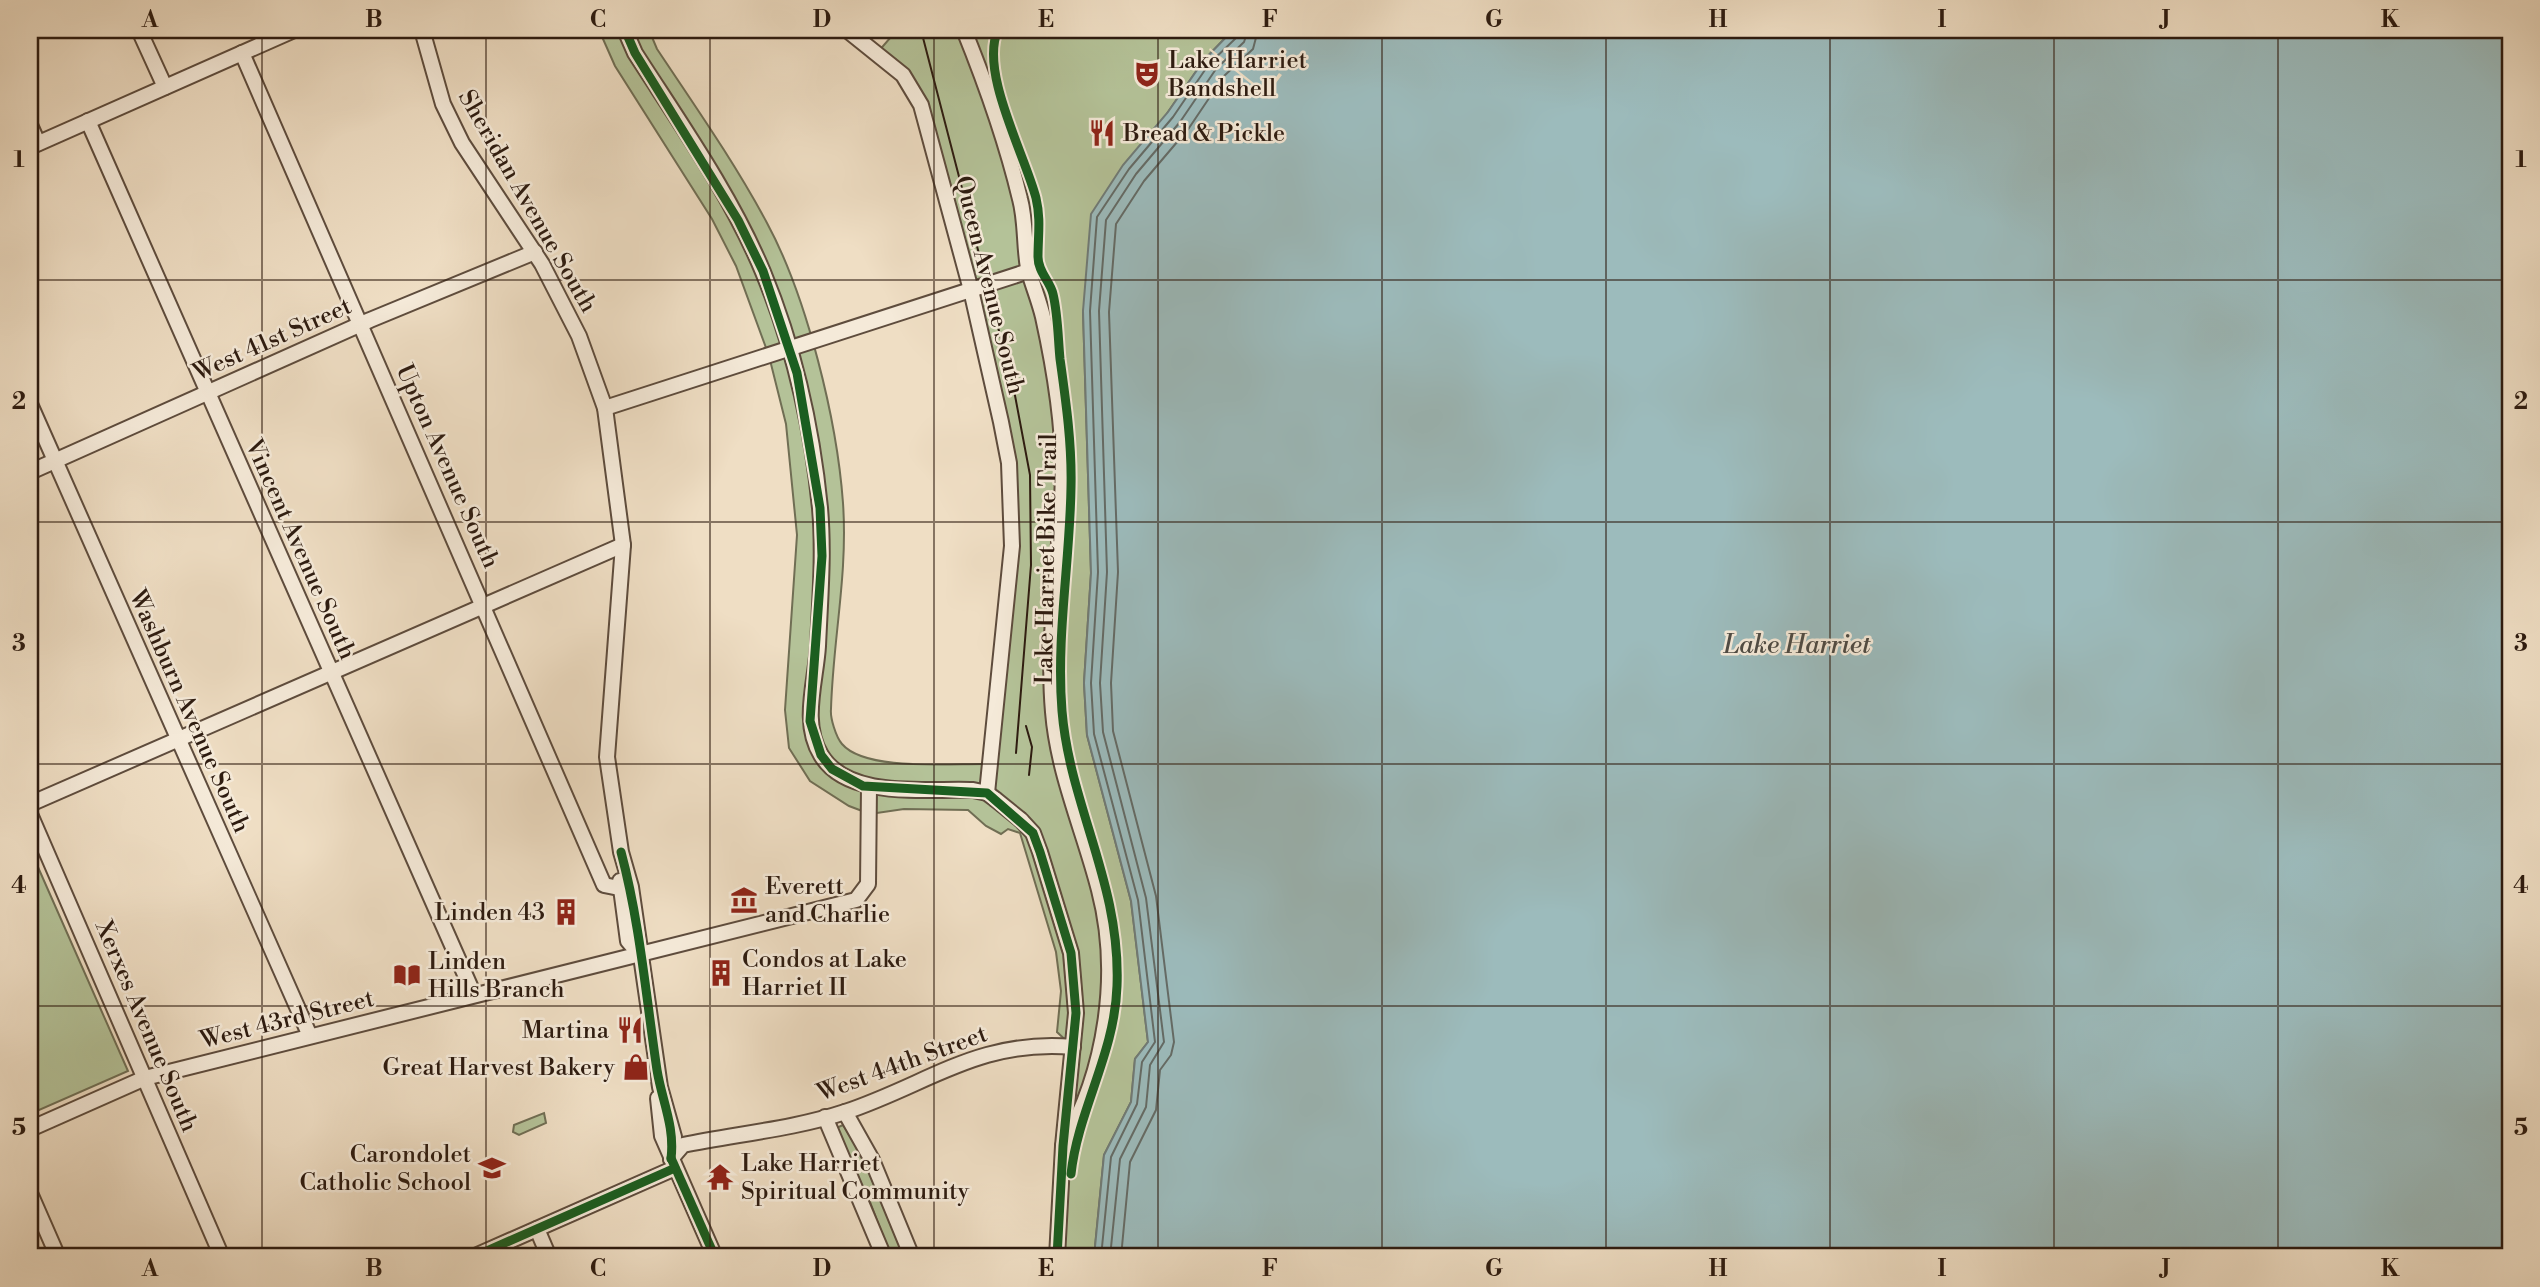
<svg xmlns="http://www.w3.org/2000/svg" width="2540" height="1287" font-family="'Libre Bodoni',serif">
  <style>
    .green { fill: #b4c298; stroke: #706e54; stroke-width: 2 }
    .water { fill: #9cbbbc; stroke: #707b77; stroke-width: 2 }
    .pier { fill: #efdec4 }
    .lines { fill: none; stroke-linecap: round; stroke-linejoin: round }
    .shore { stroke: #646b66; stroke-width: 2 }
    .minor-casing { stroke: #5e4c3d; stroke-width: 18 }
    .minor { stroke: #f5ead9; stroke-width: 14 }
    .tram { stroke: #2d1b10; stroke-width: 2 }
    .minor-bridge-casing { stroke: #5e4c3d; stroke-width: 18; stroke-linecap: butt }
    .minor-bridge { stroke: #f5ead9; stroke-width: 14 }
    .cycleway-casing { stroke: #f5ead9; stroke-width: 13 }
    .cycleway { stroke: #1b5e20; stroke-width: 9 }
    .grid { fill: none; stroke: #2d1b10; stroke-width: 2; stroke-opacity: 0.55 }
    .labels { text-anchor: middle; stroke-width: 5; stroke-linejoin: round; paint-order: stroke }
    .poi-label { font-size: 24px; fill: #2d1b10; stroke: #f5ead9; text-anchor: start }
    .street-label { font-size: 24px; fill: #2d1b10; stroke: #f5ead9 }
    .water-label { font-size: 26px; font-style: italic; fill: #4e4b44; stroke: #f5ead9 }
    .neatline { fill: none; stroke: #2d1b10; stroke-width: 2.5 }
    .grid-label { font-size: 23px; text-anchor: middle; font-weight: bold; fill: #2d1b10 }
  </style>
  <rect width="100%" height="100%" fill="#efdec4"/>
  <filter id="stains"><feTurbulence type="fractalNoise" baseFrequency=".00286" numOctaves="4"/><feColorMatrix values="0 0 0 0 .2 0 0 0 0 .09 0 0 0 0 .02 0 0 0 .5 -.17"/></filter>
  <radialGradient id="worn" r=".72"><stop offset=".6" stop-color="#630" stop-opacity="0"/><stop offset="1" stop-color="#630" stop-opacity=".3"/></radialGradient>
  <!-- green -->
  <g class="green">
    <path d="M599,30H649L657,49C695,106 735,163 767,223C807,297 837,420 843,503C848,574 833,639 831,709C830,718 836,737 842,744C866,772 953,763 990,764L1008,586L1009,463L921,105L877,53L897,30H1233L1204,60L1168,112L1083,311L1091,573L1084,683L1087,735L1131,901L1148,1042L1135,1059L1131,1102L1104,1155L1094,1257H1057L1073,1047L1057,1032L1061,991L1056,952L1020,833L1008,829L1001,834L986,826L968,810L904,809L870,814L849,806L810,781L789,748L785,710L797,535L786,424L769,356L736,266L712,219L615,66Z"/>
    <path d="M30,849L128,1071L30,1114Z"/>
    <path d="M544,1113L546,1123L519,1135L513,1132L514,1125Z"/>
    <path d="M843,1125L859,1150L907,1257H891L870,1202L834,1129Z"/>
  </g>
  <!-- water -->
  <path class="water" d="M1233,30H2504L2510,39V1257H1094L1104,1155L1131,1102L1135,1059L1148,1042L1131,901L1087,735L1084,683L1091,573L1083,311L1091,214L1123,165L1168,112L1204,60Z"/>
  <!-- pier -->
  <path class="pier" d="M1210,48L1265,92L1279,73L1282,75L1266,96L1209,50Z"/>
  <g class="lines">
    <!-- shore -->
    <g class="shore">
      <path d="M1101,1257L1111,1157L1137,1104L1142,1062L1155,1042L1138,900L1094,734L1091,683L1098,572L1090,311L1097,217L1129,169L1173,117L1209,64L1237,37L1239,30"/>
      <path d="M1110,1257L1120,1159L1146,1107L1150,1065L1164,1042L1146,898L1103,732L1100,683L1107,572L1099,311L1106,220L1136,174L1180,122L1216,69L1244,42L1248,30"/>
      <path d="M1121,1257L1130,1162L1156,1110L1160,1070L1171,1055L1174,1042L1156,896L1113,731L1111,683L1118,572L1109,312L1116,224L1144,181L1189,128L1224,76L1253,49L1258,30"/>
    </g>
    <defs>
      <g id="minor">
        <path d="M139,30L165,87"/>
        <path d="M422,30L443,104L462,143L542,264L579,336L605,408L623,545L607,757L621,852L631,887L660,1087L674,1137L671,1159"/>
        <path d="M625,30L635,53C680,123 731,195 763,272C794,347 812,427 820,508C824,554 820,600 818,646C816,681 801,723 821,755C848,800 927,788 973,790L987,793L995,799"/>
        <path d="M847,30L903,75L921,105L971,290L1001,422L1009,463L1012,546L987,793"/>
        <path d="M964,30C985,82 1007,145 1020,199C1026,221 1024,245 1028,268C1032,284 1039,300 1043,317C1054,367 1063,420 1063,471C1062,551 1046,632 1053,712C1058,774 1084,831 1099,890C1121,974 1106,1071 1063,1146"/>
        <path d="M242,53L604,885L619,888"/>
        <path d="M88,121L474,995"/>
        <path d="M30,125L38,143"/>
        <path d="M30,147L294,30"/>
        <path d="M30,404L310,1036"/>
        <path d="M605,408L1029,271"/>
        <path d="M30,472L370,320L535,252"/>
        <path d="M30,804L623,545"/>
        <path d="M30,814L222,1257"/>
        <path d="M1021,820L1033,833L1040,852L1071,953L1076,1013L1063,1146L1057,1257"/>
        <path d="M620,881L628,941L639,954"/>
        <path d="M658,1098L662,1136L715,1257"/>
        <path d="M845,1112L872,1160L912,1257"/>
        <path d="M825,1117L884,1257"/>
        <path d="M30,1129L145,1078L856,900L868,884L869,787"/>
        <path d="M671,1159L683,1145C736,1134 794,1129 845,1112C929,1084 978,1039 1073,1047"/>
        <path d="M30,1193L58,1257"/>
        <path d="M537,1229L549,1257"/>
        <path d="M473,1257L675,1168"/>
      </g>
    </defs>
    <!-- minor casing -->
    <use href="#minor" class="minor-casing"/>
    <!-- minor -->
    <use href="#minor" class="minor"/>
    <!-- tram -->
    <g class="tram">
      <path d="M921,30L1013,385L1030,475L1031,565L1016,753"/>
      <path d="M1026,726L1032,747L1029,775"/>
    </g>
    <defs>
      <path id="minor-bridge" d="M995,799L1021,820"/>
    </defs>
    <!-- minor-bridge casing -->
    <use href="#minor-bridge" class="minor-bridge-casing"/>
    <!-- minor-bridge -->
    <use href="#minor-bridge" class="minor-bridge"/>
    <defs>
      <g id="cycleway">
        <path d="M625,30L635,53L738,220L763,271L797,373L820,508L822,556L810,721L821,755L832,769L863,786L987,793L1033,833L1040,852L1071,953L1076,1013L1063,1146L1057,1257"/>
        <path d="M998,30C979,71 1025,155 1036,198C1041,219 1038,236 1038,257C1038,272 1050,281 1053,294C1058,315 1058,338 1060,359C1066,402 1072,444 1071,487C1070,561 1056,637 1062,711C1070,807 1121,884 1117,986C1115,1053 1078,1110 1071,1174"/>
        <path d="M621,852C640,923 646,997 657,1070C662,1101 675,1126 671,1159"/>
        <path d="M671,1158L715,1257"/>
        <path d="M473,1257L675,1168"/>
      </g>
    </defs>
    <!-- cycleway casing -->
    <use href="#cycleway" class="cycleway-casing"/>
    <!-- cycleway -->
    <use href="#cycleway" class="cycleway"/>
  </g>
  <!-- grid -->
  <path class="grid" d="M262,30V1257M486,30V1257M710,30V1257M934,30V1257M1158,30V1257M1382,30V1257M1606,30V1257M1830,30V1257M2054,30V1257M2278,30V1257M30,280H2510M30,522H2510M30,764H2510M30,1006H2510"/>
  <!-- icons -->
  <defs>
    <symbol id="theatre-bare" viewBox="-9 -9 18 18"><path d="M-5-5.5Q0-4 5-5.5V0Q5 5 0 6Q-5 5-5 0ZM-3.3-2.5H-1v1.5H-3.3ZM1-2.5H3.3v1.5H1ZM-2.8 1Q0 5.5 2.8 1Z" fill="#8f2418" stroke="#f5ead9" stroke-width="2.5" paint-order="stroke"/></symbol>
    <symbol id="restaurant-bare" viewBox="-9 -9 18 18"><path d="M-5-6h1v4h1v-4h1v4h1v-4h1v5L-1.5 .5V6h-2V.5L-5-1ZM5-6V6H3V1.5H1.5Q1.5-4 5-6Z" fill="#8f2418" stroke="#f5ead9" stroke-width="2.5" paint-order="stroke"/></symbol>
    <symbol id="museum-bare" viewBox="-9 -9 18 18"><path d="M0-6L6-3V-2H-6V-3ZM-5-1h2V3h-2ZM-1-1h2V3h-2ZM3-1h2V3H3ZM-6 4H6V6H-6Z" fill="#8f2418" stroke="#f5ead9" stroke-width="2.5" paint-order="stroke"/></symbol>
    <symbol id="building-bare" viewBox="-9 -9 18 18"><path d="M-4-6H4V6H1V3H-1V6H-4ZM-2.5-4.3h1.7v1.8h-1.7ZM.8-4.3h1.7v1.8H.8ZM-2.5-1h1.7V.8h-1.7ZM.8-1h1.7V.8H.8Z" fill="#8f2418" stroke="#f5ead9" stroke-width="2.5" paint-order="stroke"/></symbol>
    <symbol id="library-bare" viewBox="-9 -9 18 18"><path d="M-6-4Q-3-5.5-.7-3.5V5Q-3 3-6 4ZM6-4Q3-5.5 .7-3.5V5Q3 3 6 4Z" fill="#8f2418" stroke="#f5ead9" stroke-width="2.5" paint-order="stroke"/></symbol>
    <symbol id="shop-bare" viewBox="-9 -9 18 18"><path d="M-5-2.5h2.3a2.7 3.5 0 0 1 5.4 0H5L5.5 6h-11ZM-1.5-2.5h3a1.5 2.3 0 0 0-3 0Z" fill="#8f2418" stroke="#f5ead9" stroke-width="2.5" paint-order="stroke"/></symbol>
    <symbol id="school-bare" viewBox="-9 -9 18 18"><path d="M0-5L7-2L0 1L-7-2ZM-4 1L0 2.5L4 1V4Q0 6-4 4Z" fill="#8f2418" stroke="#f5ead9" stroke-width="2.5" paint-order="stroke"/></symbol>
    <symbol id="temple-bare" viewBox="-9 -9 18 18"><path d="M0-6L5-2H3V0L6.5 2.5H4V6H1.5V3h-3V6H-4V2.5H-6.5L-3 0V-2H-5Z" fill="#8f2418" stroke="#f5ead9" stroke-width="2.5" paint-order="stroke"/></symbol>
  </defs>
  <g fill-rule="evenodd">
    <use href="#theatre-bare" x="1128" y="55" width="38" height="38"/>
    <use href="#restaurant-bare" x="1083" y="114" width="38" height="38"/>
    <use href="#museum-bare" x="725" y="881" width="38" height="38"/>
    <use href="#building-bare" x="547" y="893" width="38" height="38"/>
    <use href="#building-bare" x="702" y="954" width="38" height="38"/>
    <use href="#library-bare" x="388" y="956" width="38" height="38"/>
    <use href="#restaurant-bare" x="611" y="1011" width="38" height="38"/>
    <use href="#shop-bare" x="617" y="1048" width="38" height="38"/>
    <use href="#school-bare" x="473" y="1149" width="38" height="38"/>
    <use href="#temple-bare" x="701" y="1158" width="38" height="38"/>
  </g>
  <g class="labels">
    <!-- poi labels -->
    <g class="poi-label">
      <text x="1168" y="68">Lake Harriet<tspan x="1168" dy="28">Bandshell</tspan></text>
      <text x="1123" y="141">Bread &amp; Pickle</text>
      <text x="765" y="894">Everett<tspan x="765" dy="28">and Charlie</tspan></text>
      <text x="545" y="920" text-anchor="end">Linden 43</text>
      <text x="742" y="967">Condos at Lake<tspan x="742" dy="28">Harriet II</tspan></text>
      <text x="428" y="969">Linden<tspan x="428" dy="28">Hills Branch</tspan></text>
      <text x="609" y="1038" text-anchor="end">Martina</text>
      <text x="615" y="1075" text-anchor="end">Great Harvest Bakery</text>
      <text x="471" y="1162" text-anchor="end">Carondolet<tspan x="471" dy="28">Catholic School</tspan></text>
      <text x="741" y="1171">Lake Harriet<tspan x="741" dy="28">Spiritual Community</tspan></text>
    </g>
    <!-- street labels -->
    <g class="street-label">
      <text transform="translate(528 201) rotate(60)" y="8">Sheridan Avenue South</text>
      <text transform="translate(990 285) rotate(76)" y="8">Queen Avenue South</text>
      <text transform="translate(272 339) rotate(-24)" y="8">West 41st Street</text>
      <text transform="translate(448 466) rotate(66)" y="8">Upton Avenue South</text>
      <text transform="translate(301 549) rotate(66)" y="8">Vincent Avenue South</text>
      <text transform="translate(1046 559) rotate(-89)" y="8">Lake Harriet Bike Trail</text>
      <text transform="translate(190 711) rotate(66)" y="8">Washburn Avenue South</text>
      <text transform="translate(287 1019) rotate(-14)" y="8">West 43rd Street</text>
      <text transform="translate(147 1026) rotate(67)" y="8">Xerxes Avenue South</text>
      <text transform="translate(902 1063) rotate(-20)" y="8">West 44th Street</text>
    </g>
    <!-- water labels -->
    <g class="water-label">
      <text x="1797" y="653">Lake Harriet</text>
    </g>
  </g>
  <!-- margin -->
  <rect width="2540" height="1287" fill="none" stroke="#efdec4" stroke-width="77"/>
  <rect x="38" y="38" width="2464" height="1210" class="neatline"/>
  <g class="grid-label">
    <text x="150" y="27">A</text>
    <text x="374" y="27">B</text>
    <text x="598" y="27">C</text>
    <text x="822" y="27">D</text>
    <text x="1046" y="27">E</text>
    <text x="1270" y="27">F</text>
    <text x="1494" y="27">G</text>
    <text x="1718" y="27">H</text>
    <text x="1942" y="27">I</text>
    <text x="2166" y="27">J</text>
    <text x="2390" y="27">K</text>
    <text x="19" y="167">1</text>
    <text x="2521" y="167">1</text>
    <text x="19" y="409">2</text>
    <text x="2521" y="409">2</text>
    <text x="19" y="651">3</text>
    <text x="2521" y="651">3</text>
    <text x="19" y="893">4</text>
    <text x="2521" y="893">4</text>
    <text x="19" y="1135">5</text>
    <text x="2521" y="1135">5</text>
    <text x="150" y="1276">A</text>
    <text x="374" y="1276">B</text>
    <text x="598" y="1276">C</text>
    <text x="822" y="1276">D</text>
    <text x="1046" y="1276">E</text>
    <text x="1270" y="1276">F</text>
    <text x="1494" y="1276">G</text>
    <text x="1718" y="1276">H</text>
    <text x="1942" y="1276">I</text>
    <text x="2166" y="1276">J</text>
    <text x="2390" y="1276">K</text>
  </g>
  <rect width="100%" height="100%" filter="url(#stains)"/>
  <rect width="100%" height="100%" fill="url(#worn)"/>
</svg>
